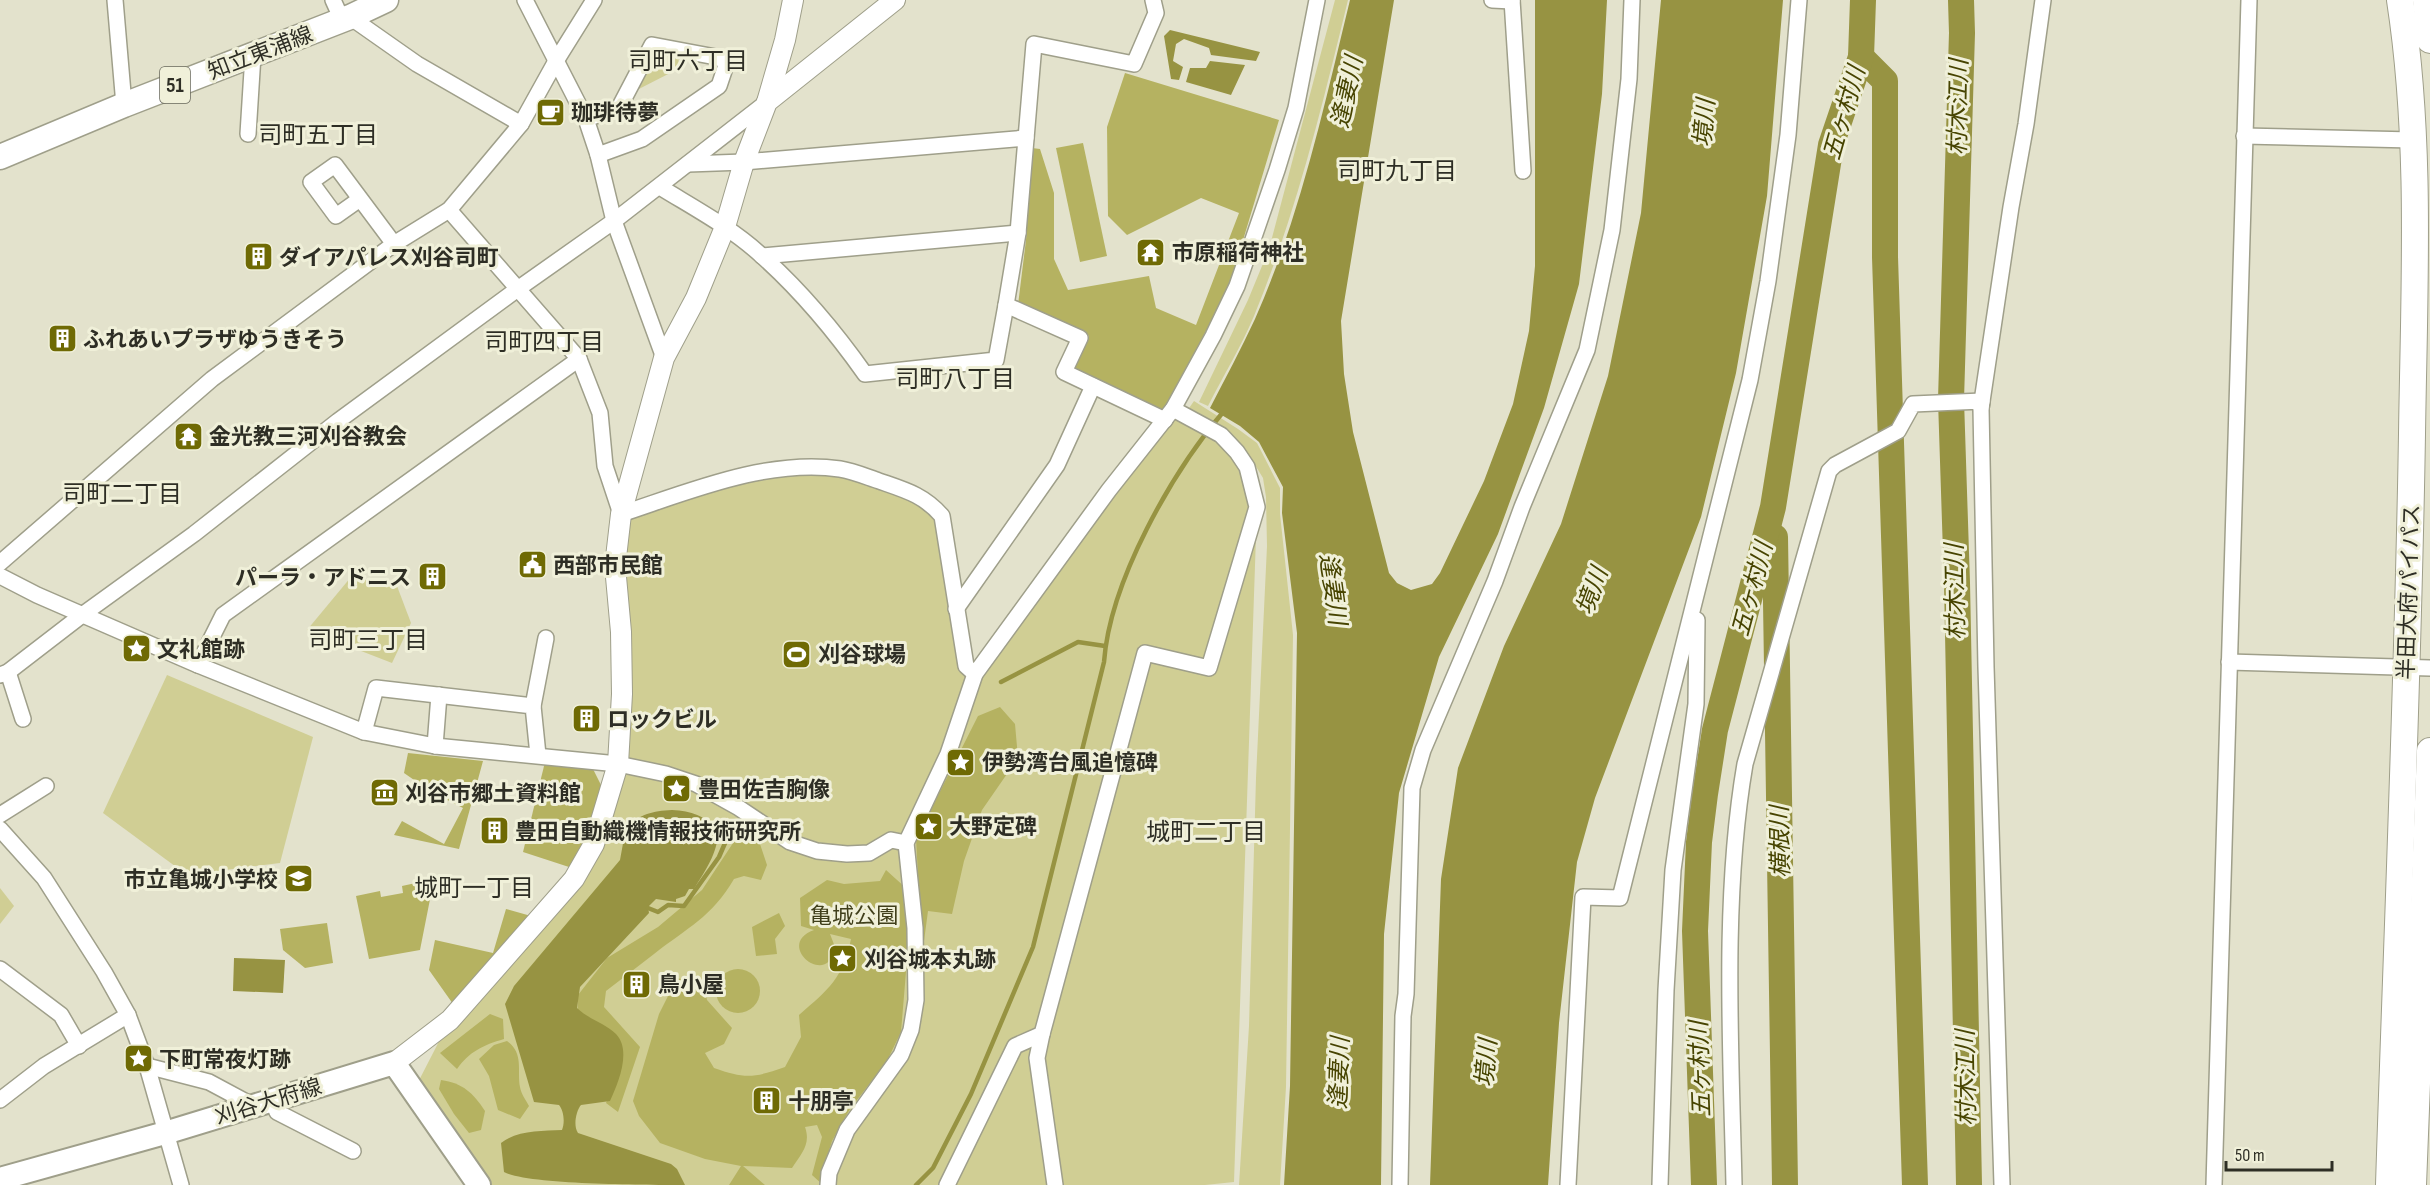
<svg xmlns="http://www.w3.org/2000/svg" width="2430" height="1185" font-family="'Sofia Sans Condensed','Noto Sans JP',sans-serif">
  <style>
    .green { fill: #d0ce94 }
    .forest { fill: #b5b261 }
    .water { fill: #979342 }
    .lines { fill: none; stroke-linecap: round; stroke-linejoin: round }
    .stream { stroke: #979342; stroke-width: 4.5 }
    .river { stroke: #979342; stroke-width: 26 }
    .minor-casing { stroke: #9f9f8a; stroke-width: 18 }
    .tertiary-casing { stroke: #9f9f8a; stroke-width: 22 }
    .secondary-casing { stroke: #9f9f8a; stroke-width: 26 }
    .primary-casing { stroke: #9f9f8a; stroke-width: 27 }
    .trunk-casing { stroke: #9f9f8a; stroke-width: 28 }
    .minor { stroke: #fff; stroke-width: 15 }
    .tertiary { stroke: #fff; stroke-width: 20 }
    .secondary { stroke: #fff; stroke-width: 22 }
    .primary { stroke: #fff; stroke-width: 24 }
    .trunk { stroke: #fff; stroke-width: 26 }
    .labels { text-anchor: middle; stroke-width: 6; stroke-linejoin: round; paint-order: stroke }
    .shield { fill: #f0f0d9; stroke: #68685b; stroke-width: 1.5 }
    .shield-label { font-size: 21px; font-weight: bold; fill: #2e2e25 }
    .street-label { font-size: 22px; fill: #2e2e25; stroke: #f0f0d9 }
    .poi-label { font-size: 22px; font-weight: bold; fill: #2e2e25; stroke: #f0f0d9; text-anchor: start }
    .park-label { font-size: 22px; fill: #403f1b; stroke: #f0f0d9 }
    .neighbourhood-label { font-size: 24px; fill: #2e2e25; stroke: #f0f0d9 }
    .water-label { font-size: 24px; font-style: italic; fill: #474401; stroke: #f0f0d9 }
  </style>
  <rect width="100%" height="100%" fill="#e3e2cc"/>
  <!-- green -->
  <g class="green">
    <path d="M1335,0H1348C1322,107 1296,214 1254,316C1241,347 1223,376 1208,406L1199,402L1248,300L1269,249Z"/>
    <path d="M655,51L679,56L678,69L633,92Z"/>
    <path d="M1194,401L1238,429L1257,443L1280,488V514L1293,635L1286,1087L1280,1185H1239L1249,1026L1256,778L1267,546L1266,497L1263,478L1249,455L1234,439L1187,411Z"/>
    <path d="M1173,409L1229,443L1257,507L1234,1182L1205,1185H475L413,1092L450,1020L573,879L618,764L621,514L744,477L840,469L896,487L942,516L975,674Z"/>
    <path d="M351,577L397,586L411,623L392,663L307,630Z"/>
    <path d="M167,675L313,737L280,863L187,875L103,813Z"/>
    <path d="M0,888L14,906L0,924Z"/>
  </g>
  <!-- forest -->
  <g class="forest">
    <path d="M1125,73L1279,120L1229,287L1164,411L1073,370L1089,336L1018,305L1026,240L1032,148L1040,149L1054,193V259L1068,290L1149,276L1156,308L1196,325L1239,213L1201,198L1127,235L1108,216L1107,127Z"/>
    <path d="M1083,143L1107,256L1080,262L1056,148Z"/>
    <path d="M1000,707L1015,724L1018,758L982,810L964,861L952,914L928,911L922,956L902,1037L921,928L916,839L978,716Z"/>
    <path d="M408,753L483,761L459,849L394,835L402,821L444,844L463,808L430,791L404,773Z"/>
    <path d="M545,762L591,765L601,785L587,835L569,867L523,852Z"/>
    <path d="M756,832L767,865L761,880L744,876L734,879C712,917 687,928 654,954C638,966 622,979 606,991L604,1007L640,1047L618,1112L606,1103L623,1059L577,1027L578,995L607,958L658,927L702,890L735,840Z"/>
    <path d="M886,870L907,889L909,936L901,1032L887,1061L850,1109L832,1141L824,1167L823,1185L812,1175L822,1137L817,1125L805,1127C811,1144 802,1153 792,1168L743,1166L765,1185H729L741,1166L705,1159L660,1143L639,1116L633,1101L659,1014L677,978L704,985L707,1000L732,1028L724,1044L705,1053L714,1068C745,1079 754,1078 785,1067L801,1037L799,1015C829,989 843,978 851,939L830,934L835,947C829,990 773,945 814,930L801,926L800,898L827,880L844,884L880,881Z"/>
    <path d="M434,879L420,950L369,959L356,896L380,891L381,897L403,893L402,886Z"/>
    <path d="M506,909L531,916L453,1004L429,970L435,940L493,953Z"/>
    <path d="M779,913L785,926L775,939L777,954L756,956L752,927Z"/>
    <path d="M327,923L333,963L305,968L283,950L280,929Z"/>
    <circle cx="738" cy="991" r="22"/>
    <path d="M490,1014L503,1019L504,1039C483,1045 469,1052 457,1069L440,1053Z"/>
    <path d="M507,1041C524,1053 517,1070 520,1087C521,1094 526,1100 529,1106L520,1119L498,1110L489,1076L479,1059L494,1045Z"/>
    <path d="M441,1080C463,1083 473,1093 485,1111L481,1130L469,1133L454,1114L439,1089Z"/>
  </g>
  <!-- water -->
  <g class="water">
    <path d="M1350,0H1394L1341,321L1344,374L1353,432L1389,573L1397,583L1411,590L1432,584L1440,573L1484,481L1513,404L1529,331L1535,266V0H1607L1602,94L1579,284L1544,408L1498,534L1439,657L1399,793L1384,934L1381,1185H1284L1290,1086L1297,633L1282,513L1283,487L1259,442L1240,426L1210,408C1225,379 1241,349 1255,319C1300,217 1324,107 1350,0Z"/>
    <path d="M1661,0H1783L1767,196L1736,373L1701,517L1595,798L1577,862L1559,1023L1548,1185H1430L1441,879L1458,768L1504,646L1561,524L1608,376L1641,213Z"/>
    <path d="M1170,30L1260,52L1256,61L1211,55L1209,48L1184,39L1176,44L1173,61L1183,67L1179,80L1171,79L1164,36Z"/>
    <path d="M1210,61L1245,65L1231,95L1186,82L1190,68H1206Z"/>
    <path d="M672,810C692,811 704,816 718,829C719,852 705,871 694,889H689L685,896L676,899V902L656,899L648,907L649,913L580,987L577,1008C588,1019 605,1023 616,1034C632,1051 618,1083 610,1101L581,1105C576,1111 573,1126 578,1133L671,1164L677,1169L685,1185C650,1185 527,1185 504,1172L501,1143C518,1130 541,1131 562,1130C565,1123 564,1111 559,1105L534,1102L505,1004L514,986L620,860L626,827C641,814 652,811 672,810Z"/>
    <path d="M234,958L285,960L283,993L233,991Z"/>
  </g>
  <g class="lines">
    <!-- stream -->
    <g class="stream">
      <path d="M1001,682L1078,642L1105,646"/>
      <path d="M648,908L658,912L668,905L684,906L719,857L732,827"/>
      <path d="M916,1185L933,1168L971,1094L1033,947L1104,662C1110,581 1172,472 1224,411"/>
    </g>
    <!-- river -->
    <g class="river">
      <path d="M1961,0L1962,33L1951,400L1957,583L1969,1185"/>
      <path d="M1861,57L1885,81V257L1915,1185"/>
      <path d="M1775,537L1785,1185"/>
      <path d="M1704,1185L1695,931L1699,842L1705,794L1715,730L1773,507L1831,145L1861,57L1863,0"/>
    </g>
    <defs>
      <g id="minor">
        <path d="M115,0L124,105"/>
        <path d="M333,0L342,20"/>
        <path d="M525,0L586,119L598,155L614,221L664,358"/>
        <path d="M1153,0L1156,13L1134,64L1034,44L1018,233L1006,305L1080,338L1064,372L1165,420"/>
        <path d="M1492,0L1512,1"/>
        <path d="M1512,0L1523,171"/>
        <path d="M350,17L417,64L521,124"/>
        <path d="M586,119L619,108L652,45L721,58L726,65L719,86L642,139L598,155"/>
        <path d="M248,134L253,55"/>
        <path d="M2244,136L2412,140"/>
        <path d="M688,164L744,162L1026,138"/>
        <path d="M660,187C694,208 732,228 762,256C800,290 836,333 865,374L996,360L1006,305"/>
        <path d="M360,199L336,216L311,182L335,165L394,244"/>
        <path d="M449,210L579,359L600,413L605,466L621,514C688,492 769,458 840,469C853,471 867,477 879,481C905,490 924,495 942,516L966,666L975,674"/>
        <path d="M762,256L1018,233"/>
        <path d="M0,563L212,379L394,244L449,210L521,124L556,61L594,0"/>
        <path d="M0,576L37,595L198,665L364,732L435,746L618,764L666,774L696,784L739,808L790,842L817,851L847,854L869,853L891,840L906,843"/>
        <path d="M956,609L1057,465L1093,386"/>
        <path d="M2229,662L2430,668"/>
        <path d="M198,665L223,615L579,359"/>
        <path d="M8,672L23,719"/>
        <path d="M0,675L8,672L82,615L194,534L338,421L519,288L614,221L767,102"/>
        <path d="M533,706L546,638"/>
        <path d="M364,732L376,688L533,706L538,755"/>
        <path d="M435,746L439,695"/>
        <path d="M0,815L46,786"/>
        <path d="M0,829L44,878L104,972L128,1015L147,1066L181,1185"/>
        <path d="M0,969L61,1015L79,1046"/>
        <path d="M1042,1034L1037,1058L1055,1185"/>
        <path d="M147,1066L209,1082L252,1105"/>
        <path d="M272,1099L277,1112L353,1151"/>
        <path d="M0,1100L44,1066L128,1015"/>
        <path d="M828,1185L829,1173L847,1130L901,1055L911,1030L916,1000L915,928L906,843L948,754L975,674L1109,490L1173,409L1213,336L1237,286L1277,170L1296,108L1317,0"/>
        <path d="M947,1185L1015,1046L1042,1034L1145,653L1209,668L1257,507L1247,467L1237,452L1221,435L1173,409"/>
        <path d="M1400,1185L1403,1016L1406,994L1412,788L1423,750L1495,581L1522,507L1587,350L1612,230L1629,79L1632,0"/>
        <path d="M1568,1185L1583,897L1620,898L1750,380L1768,281L1788,135L1799,0"/>
        <path d="M1660,1185L1666,990L1673,870L1696,704L1697,620"/>
        <path d="M1734,1185C1731,1048 1722,898 1745,764L1829,471L1835,465L1898,431L1913,404L1982,401L1981,408"/>
        <path d="M2002,1185L1986,667L1981,408L2011,207L2026,124L2043,0"/>
        <path d="M2214,1185L2249,0"/>
      </g>
      <g id="tertiary">
        <path d="M767,102L785,40L793,0"/>
        <path d="M394,1063L450,1020L574,879L594,844L618,764L622,694L621,632L615,566L621,514L664,358L696,298L725,227L744,162L767,102L895,0"/>
      </g>
      <path id="secondary" d="M0,1179L165,1133L394,1063L479,1185"/>
      <path id="primary" d="M0,157L124,105L350,17L386,0"/>
      <g id="trunk">
        <path d="M2426,0L2430,40"/>
        <path d="M2389,1185C2397,935 2408,685 2412,434C2414,290 2422,143 2400,0"/>
        <path d="M2413,1185L2430,751"/>
      </g>
    </defs>
    <!-- minor casing -->
    <use href="#minor" class="minor-casing"/>
    <!-- tertiary casing -->
    <use href="#tertiary" class="tertiary-casing"/>
    <!-- secondary casing -->
    <use href="#secondary" class="secondary-casing"/>
    <!-- primary casing -->
    <use href="#primary" class="primary-casing"/>
    <!-- trunk casing -->
    <use href="#trunk" class="trunk-casing"/>
    <!-- minor -->
    <use href="#minor" class="minor"/>
    <!-- tertiary -->
    <use href="#tertiary" class="tertiary"/>
    <!-- secondary -->
    <use href="#secondary" class="secondary"/>
    <!-- primary -->
    <use href="#primary" class="primary"/>
    <!-- trunk -->
    <use href="#trunk" class="trunk"/>
  </g>
  <!-- icons -->
  <defs>
    <symbol id="cafe-square" viewBox="-11 -11 22 22"><rect x="-9" y="-9" width="18" height="18" rx="4" fill="#6f6a04" stroke="#f0f0d9"/><path d="M-5.5-4.5H6V0H3Q3 3.5 0 3.5H-2.5Q-5.5 3.5-5.5 0ZM3-3.2v2h1.7v-2ZM-6 4.5H4V6H-6Z" fill="#fff"/></symbol>
    <symbol id="temple-square" viewBox="-11 -11 22 22"><rect x="-9" y="-9" width="18" height="18" rx="4" fill="#6f6a04" stroke="#f0f0d9"/><path d="M0-6L5-2H3V0L6.5 2.5H4V6H1.5V3h-3V6H-4V2.5H-6.5L-3 0V-2H-5Z" fill="#fff"/></symbol>
    <symbol id="building-square" viewBox="-11 -11 22 22"><rect x="-9" y="-9" width="18" height="18" rx="4" fill="#6f6a04" stroke="#f0f0d9"/><path d="M-4-6H4V6H1V3H-1V6H-4ZM-2.5-4.3h1.7v1.8h-1.7ZM.8-4.3h1.7v1.8H.8ZM-2.5-1h1.7V.8h-1.7ZM.8-1h1.7V.8H.8Z" fill="#fff"/></symbol>
    <symbol id="civic-square" viewBox="-11 -11 22 22"><rect x="-9" y="-9" width="18" height="18" rx="4" fill="#6f6a04" stroke="#f0f0d9"/><path d="M-.6-6.5H3V-4.5H.6V-3L4-1V1h2V6H-6V1h2V-1L-.6-3ZM-1.2 2.5V6h2.4V2.5Z" fill="#fff"/></symbol>
    <symbol id="sight-square" viewBox="-11 -11 22 22"><rect x="-9" y="-9" width="18" height="18" rx="4" fill="#6f6a04" stroke="#f0f0d9"/><path d="M0-6L1.8-2.2L6-1.7L2.9 1.2L3.7 5.4L0 3.3L-3.7 5.4L-2.9 1.2L-6-1.7L-1.8-2.2Z" fill="#fff"/></symbol>
    <symbol id="stadium-square" viewBox="-11 -11 22 22"><rect x="-9" y="-9" width="18" height="18" rx="4" fill="#6f6a04" stroke="#f0f0d9"/><path d="M0-5a6.5 5 0 1 0 0 10a6.5 5 0 1 0 0-10ZM-3.5-1.8h7v3.6h-7Z" fill="#fff"/></symbol>
    <symbol id="museum-square" viewBox="-11 -11 22 22"><rect x="-9" y="-9" width="18" height="18" rx="4" fill="#6f6a04" stroke="#f0f0d9"/><path d="M0-6L6-3V-2H-6V-3ZM-5-1h2V3h-2ZM-1-1h2V3h-2ZM3-1h2V3H3ZM-6 4H6V6H-6Z" fill="#fff"/></symbol>
    <symbol id="school-square" viewBox="-11 -11 22 22"><rect x="-9" y="-9" width="18" height="18" rx="4" fill="#6f6a04" stroke="#f0f0d9"/><path d="M0-5L7-2L0 1L-7-2ZM-4 1L0 2.5L4 1V4Q0 6-4 4Z" fill="#fff"/></symbol>
  </defs>
  <g fill-rule="evenodd">
    <use href="#cafe-square" x="534" y="96" width="33" height="33"/>
    <use href="#temple-square" x="1134" y="236" width="33" height="33"/>
    <use href="#building-square" x="242" y="240" width="33" height="33"/>
    <use href="#building-square" x="46" y="322" width="33" height="33"/>
    <use href="#temple-square" x="172" y="420" width="33" height="33"/>
    <use href="#civic-square" x="516" y="548" width="33" height="33"/>
    <use href="#building-square" x="416" y="560" width="33" height="33"/>
    <use href="#sight-square" x="120" y="632" width="33" height="33"/>
    <use href="#stadium-square" x="780" y="638" width="33" height="33"/>
    <use href="#building-square" x="570" y="702" width="33" height="33"/>
    <use href="#sight-square" x="944" y="746" width="33" height="33"/>
    <use href="#sight-square" x="660" y="772" width="33" height="33"/>
    <use href="#museum-square" x="368" y="776" width="33" height="33"/>
    <use href="#sight-square" x="912" y="810" width="33" height="33"/>
    <use href="#building-square" x="478" y="814" width="33" height="33"/>
    <use href="#school-square" x="282" y="862" width="33" height="33"/>
    <use href="#sight-square" x="826" y="942" width="33" height="33"/>
    <use href="#building-square" x="620" y="968" width="33" height="33"/>
    <use href="#sight-square" x="122" y="1042" width="33" height="33"/>
    <use href="#building-square" x="750" y="1084" width="33" height="33"/>
  </g>
  <g class="labels">
    <!-- shield labels -->
    <rect class="shield" x="160" y="67" width="30" height="36" rx="4.5"/>
    <g class="shield-label">
      <text x="175" y="92">51</text>
    </g>
    <!-- street labels -->
    <g class="street-label">
      <text transform="translate(260 52) rotate(-21)" y="8">知立東浦線</text>
      <text transform="translate(2408 592) rotate(-88)" y="8">半田大府パイパス</text>
      <text transform="translate(268 1101) rotate(-17)" y="8">刈谷大府線</text>
    </g>
    <!-- poi labels -->
    <g class="poi-label">
      <text x="571" y="120">珈琲待夢</text>
      <text x="1172" y="260">市原稲荷神社</text>
      <text x="279" y="265">ダイアパレス刈谷司町</text>
      <text x="83" y="347">ふれあいプラザゆうきそう</text>
      <text x="209" y="444">金光教三河刈谷教会</text>
      <text x="553" y="573">西部市民館</text>
      <text x="411" y="585" text-anchor="end">パーラ・アドニス</text>
      <text x="157" y="657">文礼館跡</text>
      <text x="818" y="662">刈谷球場</text>
      <text x="607" y="727">ロックビル</text>
      <text x="982" y="770">伊勢湾台風追憶碑</text>
      <text x="698" y="797">豊田佐吉胸像</text>
      <text x="405" y="801">刈谷市郷土資料館</text>
      <text x="949" y="834">大野定碑</text>
      <text x="515" y="839">豊田自動織機情報技術研究所</text>
      <text x="278" y="887" text-anchor="end">市立亀城小学校</text>
      <text x="864" y="967">刈谷城本丸跡</text>
      <text x="658" y="992">鳥小屋</text>
      <text x="159" y="1067">下町常夜灯跡</text>
      <text x="788" y="1109">十朋亭</text>
    </g>
    <!-- park labels -->
    <g class="park-label">
      <text x="854" y="923">亀城公園</text>
    </g>
    <!-- neighbourhood labels -->
    <g class="neighbourhood-label">
      <text x="688" y="69">司町六丁目</text>
      <text x="318" y="143">司町五丁目</text>
      <text x="1397" y="179">司町九丁目</text>
      <text x="544" y="350">司町四丁目</text>
      <text x="955" y="387">司町八丁目</text>
      <text x="122" y="502">司町二丁目</text>
      <text x="368" y="648">司町三丁目</text>
      <text x="1206" y="840">城町二丁目</text>
      <text x="474" y="896">城町一丁目</text>
    </g>
    <!-- water labels -->
    <g class="water-label">
      <text transform="translate(1347 92) rotate(-78)" y="8">逢妻川</text>
      <text transform="translate(1958 107) rotate(-89)" y="8">村木江川</text>
      <text transform="translate(1844 113) rotate(-74)" y="8">五ヶ村川</text>
      <text transform="translate(1704 123) rotate(-85)" y="8">境川</text>
      <text transform="translate(1333 589) rotate(82)" y="8">逢妻川</text>
      <text transform="translate(1752 589) rotate(-75)" y="8">五ヶ村川</text>
      <text transform="translate(1592 591) rotate(-70)" y="8">境川</text>
      <text transform="translate(1955 592) rotate(-91)" y="8">村木江川</text>
      <text transform="translate(1780 842) rotate(-91)" y="8">横根川</text>
      <text transform="translate(1486 1063) rotate(-85)" y="8">境川</text>
      <text transform="translate(1700 1069) rotate(-92)" y="8">五ヶ村川</text>
      <text transform="translate(1339 1073) rotate(-88)" y="8">逢妻川</text>
      <text transform="translate(1966 1078) rotate(-91)" y="8">村木江川</text>
    </g>
  </g>
  <!-- scale -->
  <path d="M2226 1161v9h106v-9" fill="none" stroke="#2e2e25" stroke-width="3"/>
  <text x="2235" y="1161" font-size="18" fill="#2e2e25" stroke="#f0f0d9" stroke-width="4.5" paint-order="stroke">50 m</text>
</svg>
